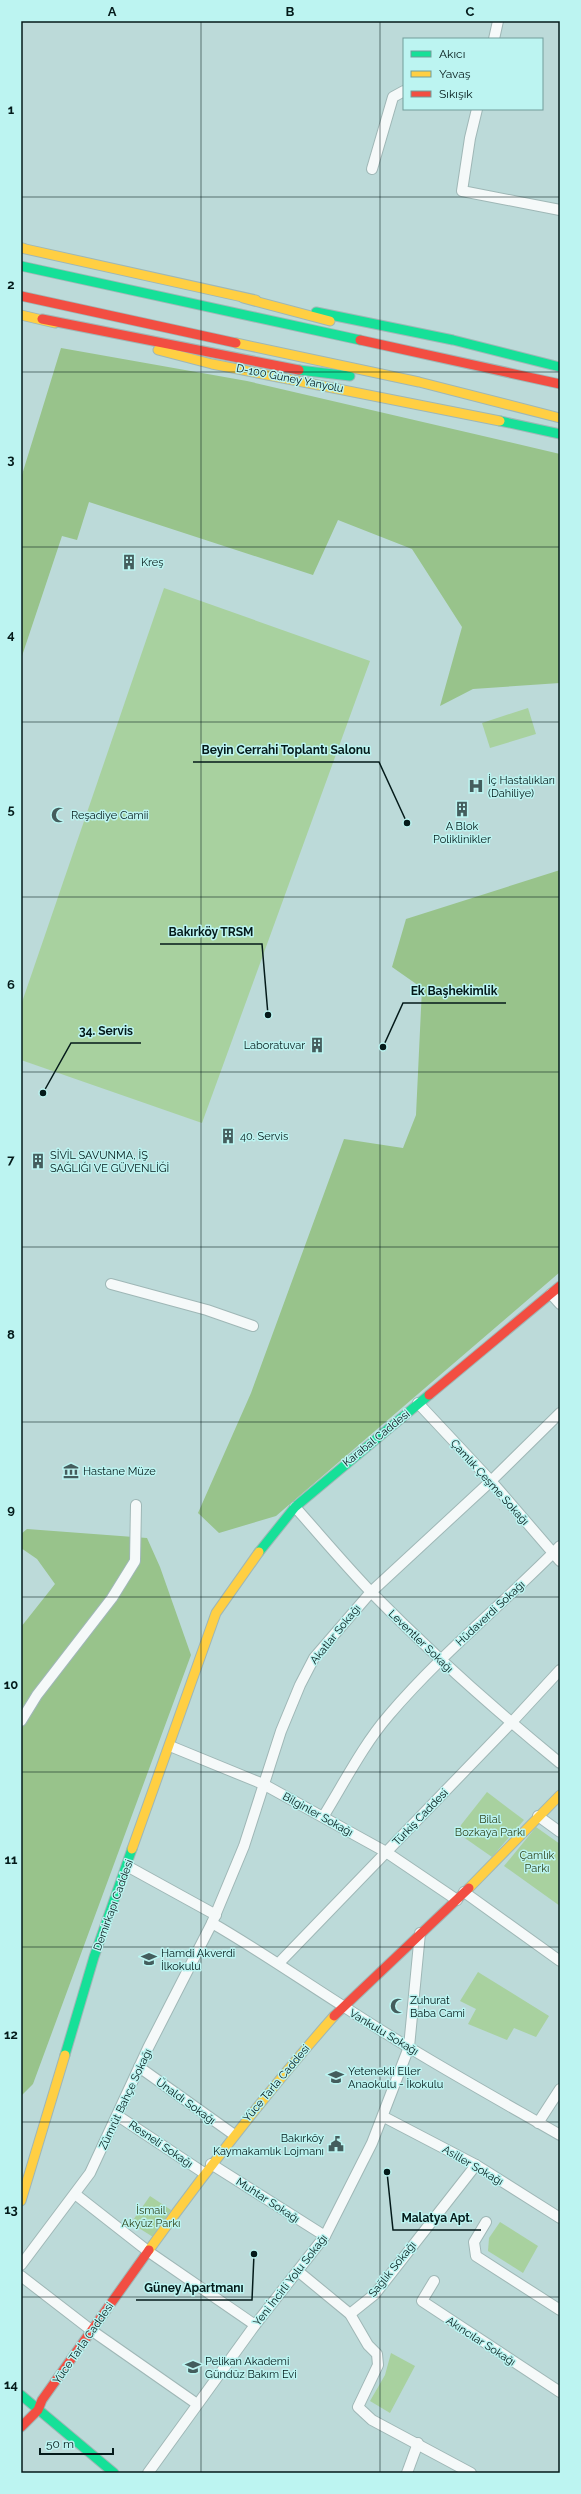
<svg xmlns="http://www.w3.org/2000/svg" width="581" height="2494" font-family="Raleway,sans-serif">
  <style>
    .green { fill: #a8d19f }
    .forest { fill: #98c38b }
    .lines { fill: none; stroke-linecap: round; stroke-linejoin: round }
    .street-casing { stroke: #9fb7b6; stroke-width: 12 }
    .fast-casing { stroke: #9fb7b6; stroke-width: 11 }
    .slow-casing { stroke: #9fb7b6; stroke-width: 11 }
    .jam-casing { stroke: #9fb7b6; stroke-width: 11 }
    .street { stroke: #f5f9f9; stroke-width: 10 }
    .fast { stroke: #16e098; stroke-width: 9 }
    .slow { stroke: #ffcf43; stroke-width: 9 }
    .jam { stroke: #f24e42; stroke-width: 9 }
    .grid { fill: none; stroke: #041a1a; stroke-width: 1; stroke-opacity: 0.55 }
    .labels { text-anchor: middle; stroke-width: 3; stroke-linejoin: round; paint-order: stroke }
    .street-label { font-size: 11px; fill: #041a1a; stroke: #bcf4f1 }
    .poi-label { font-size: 11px; fill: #041a1a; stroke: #bcf4f1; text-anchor: start }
    .park-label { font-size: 11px; fill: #2d431a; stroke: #bcf4f1 }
    .leader { fill: none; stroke: #041a1a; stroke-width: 1.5 }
    .callout-dot { fill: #041a1a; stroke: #bcf4f1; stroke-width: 1.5 }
    .callout-label { font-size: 12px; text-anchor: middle; font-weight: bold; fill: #041a1a; stroke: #bcf4f1; stroke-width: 3; stroke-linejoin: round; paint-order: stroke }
    .neatline { fill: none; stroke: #041a1a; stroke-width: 1.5 }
    .grid-label { font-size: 13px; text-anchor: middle; font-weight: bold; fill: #041a1a }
  </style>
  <rect width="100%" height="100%" fill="#bcdad9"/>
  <!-- green -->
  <g class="green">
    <path d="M164,588L370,661L202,1123L21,1060V1005Z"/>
    <path d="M528,708L536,734L490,748L482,723Z"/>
    <path d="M487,1792L524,1820L492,1857L459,1834L461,1825Z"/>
    <path d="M536,1827L560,1844V1906L504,1866Z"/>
    <path d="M478,1972L549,2016L536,2037L514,2028L507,2040L468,2024L476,2009L460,2001Z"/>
    <path d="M150,2196L171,2210L153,2237L131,2223Z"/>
    <path d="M500,2222L538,2246L523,2273L488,2251L489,2238Z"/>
    <path d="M391,2353L415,2366L390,2413L370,2401L385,2375Z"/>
  </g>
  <!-- forest -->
  <g class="forest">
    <path d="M61,348L247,381L560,454V683L473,689L440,706L462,627L412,549L338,520L313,575L89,502L77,540L62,536L21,659V478Z"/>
    <path d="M560,870V1272L276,1516L219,1533L198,1513L251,1393L344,1139L403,1148L416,1115L422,988L392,967L406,919Z"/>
    <path d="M27,1529L147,1538L160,1567L191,1655L33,2084L21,2096V1627L55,1584L37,1559L21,1548V1534Z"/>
  </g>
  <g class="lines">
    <defs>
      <g id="street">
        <path d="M494,39L498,21"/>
        <path d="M477,109L470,138L462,191L560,210"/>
        <path d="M372,169L393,97L404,91"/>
        <path d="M111,1284L207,1310L253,1326"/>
        <path d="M551,1294L560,1304"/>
        <path d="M418,1403L491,1481L560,1561"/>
        <path d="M295,1507C320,1535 345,1565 372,1593C431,1653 494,1709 560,1763"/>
        <path d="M21,1721L37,1695L112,1598L135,1561L136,1505"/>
        <path d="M170,1746L263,1784L386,1852L457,1900"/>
        <path d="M538,1816L560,1832"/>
        <path d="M323,1817C344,1783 363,1745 389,1715C441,1654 504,1603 560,1546"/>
        <path d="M127,1866L216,1915"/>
        <path d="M464,1892L560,1961"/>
        <path d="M212,1923C257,1949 299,1978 343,2006C413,2052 487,2093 560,2135"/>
        <path d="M279,1963L511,1723L560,1670"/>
        <path d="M139,2067L233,2134"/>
        <path d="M118,2116L204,2173"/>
        <path d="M384,2117L476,2165L560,2218"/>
        <path d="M538,2123L560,2089"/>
        <path d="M211,2164L325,2236"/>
        <path d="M75,2194L149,2252L255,2325"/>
        <path d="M486,2222L474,2242L476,2256L560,2310"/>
        <path d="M21,2265L90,2173L148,2048L212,1923L244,1846L281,1731L300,1685L314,1658L371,1592L491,1481L560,1413"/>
        <path d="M299,2272L350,2314L368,2345L377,2354L378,2365L358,2407L372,2420L471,2473"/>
        <path d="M21,2276L91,2330L197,2404"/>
        <path d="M434,2281L422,2301L560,2392"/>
        <path d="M350,2314L375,2294L476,2165"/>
        <path d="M148,2473L255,2325L325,2236L372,2143L409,2047L420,1933"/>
        <path d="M407,2473L418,2443"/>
      </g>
      <g id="fast">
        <path d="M21,266L360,340"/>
        <path d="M316,312L453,340L560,367"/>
        <path d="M299,370L350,376"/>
        <path d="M500,421L560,434"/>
        <path d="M259,1552L295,1507L429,1395"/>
        <path d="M65,2055L94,1957L132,1849"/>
        <path d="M21,2395L114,2473"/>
      </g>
      <g id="slow">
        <path d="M21,248L256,300"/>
        <path d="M21,248H23"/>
        <path d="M243,298L330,321"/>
        <path d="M21,315L55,323"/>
        <path d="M236,343L419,382L560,418"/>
        <path d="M158,350L212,364L500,421"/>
        <path d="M132,1849L216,1613L259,1552"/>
        <path d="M469,1888L560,1795"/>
        <path d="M21,2201L65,2055"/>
        <path d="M149,2250C208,2168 267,2092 334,2016"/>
      </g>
      <g id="jam">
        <path d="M21,296L236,343"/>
        <path d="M42,319L299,370"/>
        <path d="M360,340L560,384"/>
        <path d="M429,1395L560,1286"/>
        <path d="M334,2016L469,1888"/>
        <path d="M21,2427L38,2410L42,2400L149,2250"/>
      </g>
    </defs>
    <!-- street casing -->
    <use href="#street" class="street-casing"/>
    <!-- fast casing -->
    <use href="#fast" class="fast-casing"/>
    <!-- slow casing -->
    <use href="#slow" class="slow-casing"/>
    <!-- jam casing -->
    <use href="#jam" class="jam-casing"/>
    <!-- street -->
    <use href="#street" class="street"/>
    <!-- fast -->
    <use href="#fast" class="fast"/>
    <!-- slow -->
    <use href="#slow" class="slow"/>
    <!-- jam -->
    <use href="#jam" class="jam"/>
  </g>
  <!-- grid -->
  <path class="grid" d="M201,21V2473M380,21V2473M21,197H560M21,372H560M21,547H560M21,722H560M21,897H560M21,1072H560M21,1247H560M21,1422H560M21,1597H560M21,1772H560M21,1947H560M21,2122H560M21,2297H560"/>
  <!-- icons -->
  <defs>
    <symbol id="building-bare" viewBox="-9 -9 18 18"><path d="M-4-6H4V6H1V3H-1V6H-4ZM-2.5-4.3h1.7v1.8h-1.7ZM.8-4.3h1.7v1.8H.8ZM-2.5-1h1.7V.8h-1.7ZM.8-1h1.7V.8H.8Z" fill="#445d5d" stroke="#bcf4f1" stroke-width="2.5" paint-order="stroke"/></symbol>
    <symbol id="hospital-bare" viewBox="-9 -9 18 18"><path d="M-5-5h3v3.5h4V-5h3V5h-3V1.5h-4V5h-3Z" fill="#445d5d" stroke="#bcf4f1" stroke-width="2.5" paint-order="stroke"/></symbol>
    <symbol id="mosque-bare" viewBox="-9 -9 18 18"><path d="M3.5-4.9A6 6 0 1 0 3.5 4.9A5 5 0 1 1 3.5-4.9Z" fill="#445d5d" stroke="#bcf4f1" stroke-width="2.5" paint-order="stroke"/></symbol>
    <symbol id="museum-bare" viewBox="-9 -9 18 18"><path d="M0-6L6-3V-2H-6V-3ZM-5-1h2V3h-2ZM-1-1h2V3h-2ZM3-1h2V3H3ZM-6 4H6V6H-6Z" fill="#445d5d" stroke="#bcf4f1" stroke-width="2.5" paint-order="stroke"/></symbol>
    <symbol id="school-bare" viewBox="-9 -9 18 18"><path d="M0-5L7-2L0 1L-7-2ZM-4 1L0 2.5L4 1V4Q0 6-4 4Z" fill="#445d5d" stroke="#bcf4f1" stroke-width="2.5" paint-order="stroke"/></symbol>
    <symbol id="civic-bare" viewBox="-9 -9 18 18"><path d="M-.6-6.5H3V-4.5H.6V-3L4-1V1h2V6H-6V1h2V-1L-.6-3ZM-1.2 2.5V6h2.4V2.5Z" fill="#445d5d" stroke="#bcf4f1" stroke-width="2.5" paint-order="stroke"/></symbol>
  </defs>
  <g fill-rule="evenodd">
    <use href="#building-bare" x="118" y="551" width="22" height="22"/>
    <use href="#hospital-bare" x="465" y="775" width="22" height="22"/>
    <use href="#building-bare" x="451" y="798" width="22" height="22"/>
    <use href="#mosque-bare" x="48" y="804" width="22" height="22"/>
    <use href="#building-bare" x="306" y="1034" width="22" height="22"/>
    <use href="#building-bare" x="217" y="1125" width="22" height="22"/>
    <use href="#building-bare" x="27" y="1150" width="22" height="22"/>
    <use href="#museum-bare" x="60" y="1460" width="22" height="22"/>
    <use href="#school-bare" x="138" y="1948" width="22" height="22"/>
    <use href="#mosque-bare" x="387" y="1995" width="22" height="22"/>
    <use href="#school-bare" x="325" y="2066" width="22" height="22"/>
    <use href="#civic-bare" x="325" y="2133" width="22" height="22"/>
    <use href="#school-bare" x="182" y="2356" width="22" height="22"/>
  </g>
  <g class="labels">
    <!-- street labels -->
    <g class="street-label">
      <text transform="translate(290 378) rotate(11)" y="4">D-100 Güney Yanyolu</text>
      <text transform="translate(376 1438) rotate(-39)" y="4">Karabal Caddesi</text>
      <text transform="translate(490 1482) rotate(48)" y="4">Çamlık Çeşme Sokağı</text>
      <text transform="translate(490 1613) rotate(-43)" y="4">Hüdaverdi Sokağı</text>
      <text transform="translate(335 1634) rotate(-51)" y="4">Akatlar Sokağı</text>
      <text transform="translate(421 1641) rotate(44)" y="4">Leventler Sokağı</text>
      <text transform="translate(318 1814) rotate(29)" y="4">Bilginler Sokağı</text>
      <text transform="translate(420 1817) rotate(-46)" y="4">Türkiş Caddesi</text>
      <text transform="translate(113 1905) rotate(-70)" y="4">Demirkapı Caddesi</text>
      <text transform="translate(384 2032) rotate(31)" y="4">Vankulu Sokağı</text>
      <text transform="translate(276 2083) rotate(-50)" y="4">Yüce Tarla Caddesi</text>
      <text transform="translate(125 2099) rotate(-65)" y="4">Zümrüt Bahçe Sokağı</text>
      <text transform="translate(186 2101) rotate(36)" y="4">Ünaldı Sokağı</text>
      <text transform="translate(161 2144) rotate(34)" y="4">Resneli Sokağı</text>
      <text transform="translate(473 2165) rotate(30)" y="4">Asiller Sokağı</text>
      <text transform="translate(268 2200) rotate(33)" y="4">Muhtar Sokağı</text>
      <text transform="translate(392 2269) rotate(-51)" y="4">Sağlık Sokağı</text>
      <text transform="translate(290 2280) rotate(-52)" y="4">Yeni İncirli Yolu Sokağı</text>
      <text transform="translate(481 2341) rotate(33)" y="4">Akıncılar Sokağı</text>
      <text transform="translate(83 2343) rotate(-55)" y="4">Yüce Tarla Caddesi</text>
    </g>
    <!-- poi labels -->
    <g class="poi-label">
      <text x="141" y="566">Kreş</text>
      <text x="488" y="784">İç Hastalıkları<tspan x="488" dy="13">(Dahiliye)</tspan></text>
      <text x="71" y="819">Reşadiye Camii</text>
      <text x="462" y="830" text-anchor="middle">A Blok<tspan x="462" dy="13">Poliklinikler</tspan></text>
      <text x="305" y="1049" text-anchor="end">Laboratuvar</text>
      <text x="240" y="1140">40. Servis</text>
      <text x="50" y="1159">SİVİL SAVUNMA, İŞ<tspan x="50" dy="13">SAĞLIĞI VE GÜVENLİĞİ</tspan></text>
      <text x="83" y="1475">Hastane Müze</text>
      <text x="161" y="1957">Hamdi Akverdi<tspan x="161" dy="13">İlkokulu</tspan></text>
      <text x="410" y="2004">Zuhurat<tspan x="410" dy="13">Baba Cami</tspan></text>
      <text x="348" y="2075">Yetenekli Eller<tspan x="348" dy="13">Anaokulu - İkokulu</tspan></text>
      <text x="324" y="2142" text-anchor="end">Bakırköy<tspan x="324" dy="13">Kaymakamlık Lojmanı</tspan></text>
      <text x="205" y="2365">Pelikan Akademi<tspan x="205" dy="13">Gündüz Bakım Evi</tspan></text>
    </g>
    <!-- park labels -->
    <g class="park-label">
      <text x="490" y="1823">Bilal<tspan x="490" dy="13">Bozkaya Parkı</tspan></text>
      <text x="537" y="1859">Çamlık<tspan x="537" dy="13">Parkı</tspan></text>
      <text x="151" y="2214">İsmail<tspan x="151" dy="13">Akyüz Parkı</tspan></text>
    </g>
  </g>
  <!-- callouts -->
  <path class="leader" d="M407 823L379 762H193M268 1015L262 944H160M383 1047L403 1003H506M43 1093L71 1043H141M387 2172L393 2230H481M254 2254L252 2300H136"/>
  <g class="callout-dot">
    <circle cx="407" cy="823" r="4"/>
    <circle cx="268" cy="1015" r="4"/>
    <circle cx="383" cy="1047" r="4"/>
    <circle cx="43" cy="1093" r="4"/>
    <circle cx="387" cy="2172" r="4"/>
    <circle cx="254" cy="2254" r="4"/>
  </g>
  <g class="callout-label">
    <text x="286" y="754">Beyin Cerrahi Toplantı Salonu</text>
    <text x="211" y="936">Bakırköy TRSM</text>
    <text x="454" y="995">Ek Başhekimlik</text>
    <text x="106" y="1035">34. Servis</text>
    <text x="437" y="2222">Malatya Apt.</text>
    <text x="194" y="2292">Güney Apartmanı</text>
  </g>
  <!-- border -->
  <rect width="581" height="2494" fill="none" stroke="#bcf4f1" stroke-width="44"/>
  <!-- legend -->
  <rect x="403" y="38" width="140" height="72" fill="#bcf4f1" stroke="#729d9b"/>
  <rect x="411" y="51" width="20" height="6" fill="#16e098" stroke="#729d9b"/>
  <text x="439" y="58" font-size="12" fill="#041a1a">Akıcı</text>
  <rect x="411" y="71" width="20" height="6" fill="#ffcf43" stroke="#729d9b"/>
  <text x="439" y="78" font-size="12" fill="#041a1a">Yavaş</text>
  <rect x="411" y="91" width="20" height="6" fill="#f24e42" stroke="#729d9b"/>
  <text x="439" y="98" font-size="12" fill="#041a1a">Sıkışık</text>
  <!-- scale -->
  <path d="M40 2448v6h73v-6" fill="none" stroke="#041a1a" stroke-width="2"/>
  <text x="46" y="2448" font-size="12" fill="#041a1a" stroke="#bcf4f1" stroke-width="3" paint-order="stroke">50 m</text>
  <rect x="22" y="22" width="537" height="2450" class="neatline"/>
  <g class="grid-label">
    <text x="112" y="16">A</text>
    <text x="290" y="16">B</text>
    <text x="470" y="16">C</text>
    <text x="11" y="114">1</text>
    <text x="11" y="289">2</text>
    <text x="11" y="464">3</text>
    <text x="11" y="639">4</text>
    <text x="11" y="814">5</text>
    <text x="11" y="989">6</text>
    <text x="11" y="1164">7</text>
    <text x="11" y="1339">8</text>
    <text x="11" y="1514">9</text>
    <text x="11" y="1689">10</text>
    <text x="11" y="1864">11</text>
    <text x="11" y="2039">12</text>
    <text x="11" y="2214">13</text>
    <text x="11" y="2389">14</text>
  </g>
</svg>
